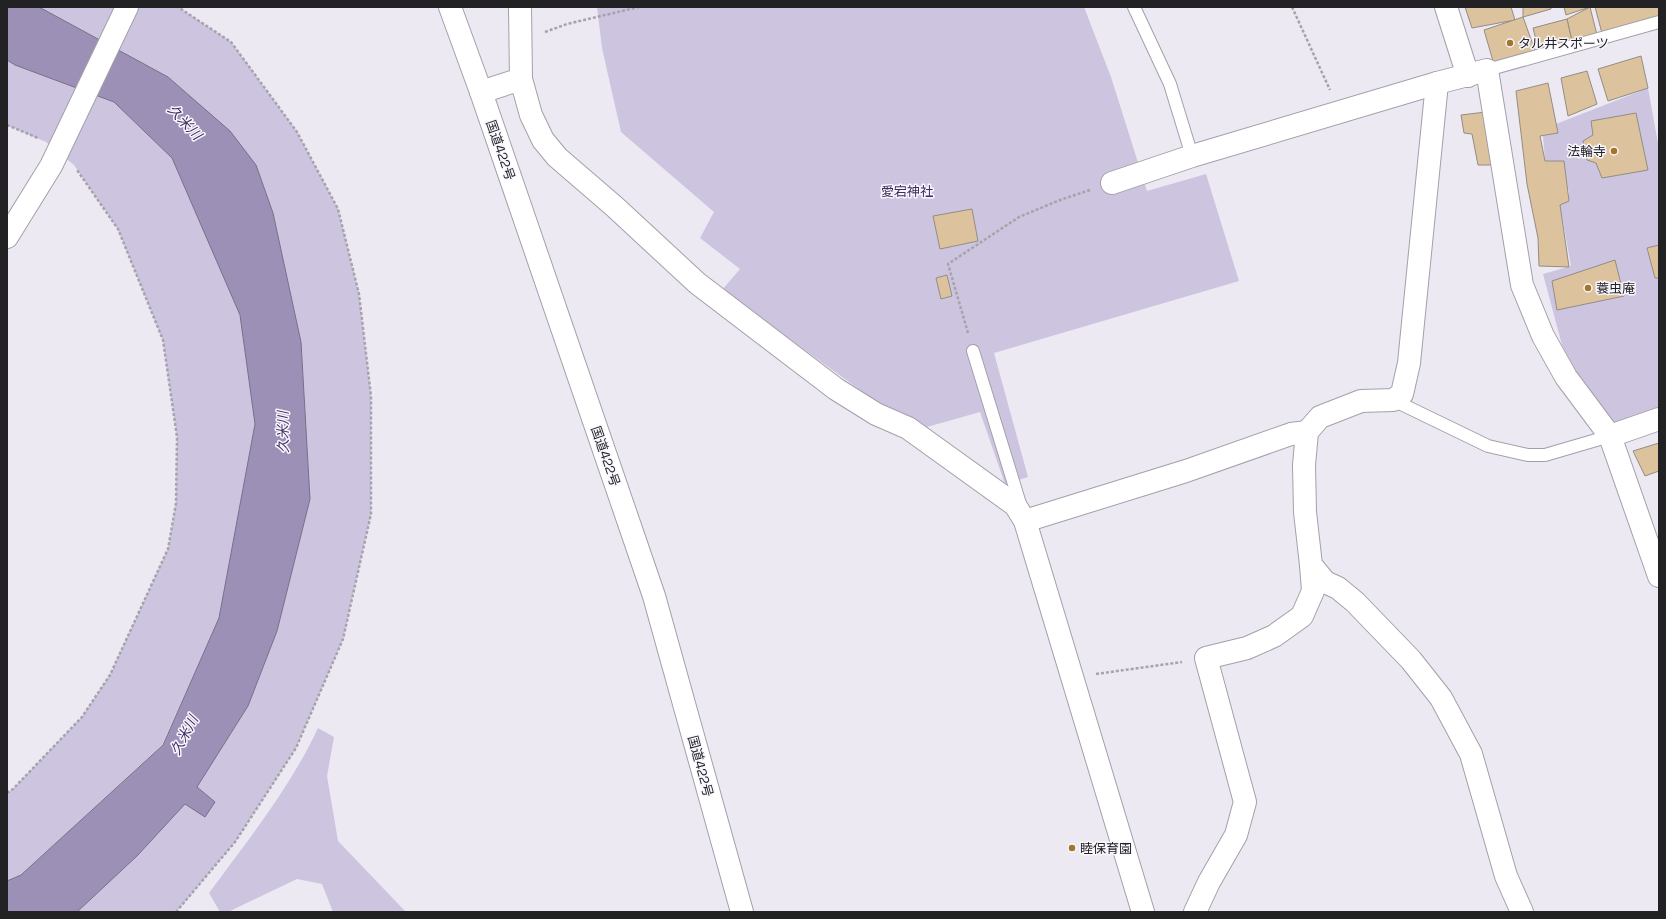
<svg xmlns="http://www.w3.org/2000/svg" width="1666" height="919" font-family="'Space Grotesk','Noto Sans JP',sans-serif">
  <style>
    .green { fill: #cdc4e0 }
    .water { fill: #9c90b6; stroke: #776f8a }
    .building { fill: #ddc29e; stroke: #928d85 }
    .lines { fill: none; stroke-linecap: round; stroke-linejoin: round }
    .service-casing { stroke: #a3a0a9; stroke-width: 14 }
    .minor-casing { stroke: #a3a0a9; stroke-width: 24 }
    .trunk-casing { stroke: #a3a0a9; stroke-width: 24 }
    .path { stroke: #a6a3ab; stroke-width: 2.5; stroke-dasharray: 3 2; stroke-linecap: butt }
    .service { stroke: #fff; stroke-width: 12 }
    .minor { stroke: #fff; stroke-width: 22 }
    .trunk { stroke: #fff; stroke-width: 22 }
    .poi-dot { fill: #a47428; stroke: #f9f7fe; stroke-width: 1.5 }
    .labels { text-anchor: middle; stroke-width: 3; stroke-linejoin: round; paint-order: stroke }
    .poi-label { font-size: 13px; fill: #222124; stroke: #f9f7fe; text-anchor: start }
    .street-label { font-size: 13px; fill: #222124; stroke: #f9f7fe }
    .park-label { font-size: 13px; fill: #3f2c5e; stroke: #f9f7fe }
    .water-label { font-size: 14px; font-style: italic; fill: #433062; stroke: #f9f7fe }
  </style>
  <rect width="100%" height="100%" fill="#ece9f3"/>
  <!-- green -->
  <g class="green">
    <path d="M39,7H178L231,42L297,132L338,209L359,294L371,396V514L343,639L296,748L235,842L176,912H77L137,856L185,804L215,802L197,787L248,706L277,631L310,499L301,342L273,213L256,165L168,77Z"/>
    <path d="M597,7H1084L1111,77L1147,191L1206,174L1239,281L994,353L1028,477L1005,484L980,412L927,427L878,403L722,290L740,269L700,238L714,212L621,132L602,48Z"/>
    <path d="M7,60L15,65L114,102L172,158L240,315L255,424L219,618L162,745L21,875L7,881V793L13,789L82,717L110,675L168,549L176,503L177,437L163,340L118,229L74,165L46,142L7,125Z"/>
    <path d="M1648,88L1659,149V419L1610,436L1562,345L1543,274L1571,266L1560,205L1569,201V190H1568L1564,163L1545,161L1543,136L1557,133L1556,124Z"/>
    <path d="M318,728L334,737L327,776L338,841L406,912H333L322,884L297,879L228,912H220L209,893C248,840 290,788 318,728Z"/>
  </g>
  <!-- water -->
  <path class="water" d="M7,7H39L168,77L230,131L256,165L273,213L301,342L310,499L277,631L248,706L197,787L215,802L205,817L185,804L137,856L77,912H7V881L21,875L163,745L219,618L255,424L240,315L172,158L114,102L15,65L7,60Z"/>
  <!-- building -->
  <g class="building">
    <path d="M1465,7H1511L1515,20L1472,28Z"/>
    <path d="M1523,7H1551V9L1523,17Z"/>
    <path d="M1564,7H1590L1566,15Z"/>
    <path d="M1590,7L1598,39L1573,46L1567,19Z"/>
    <path d="M1595,7H1659V22L1603,37Z"/>
    <path d="M1523,17L1537,56L1495,68L1484,30Z"/>
    <path d="M1567,19L1573,46L1540,56L1533,28Z"/>
    <path d="M1641,56L1648,88L1608,101L1598,69Z"/>
    <path d="M1587,71L1597,104L1568,116L1561,78Z"/>
    <path d="M1548,83L1558,133L1540,136L1545,161H1564L1569,201L1560,205L1569,267L1539,266L1538,238L1527,184L1516,91Z"/>
    <path d="M1494,111L1503,165H1478L1472,134L1464,133L1461,115Z"/>
    <path d="M1636,113L1648,170L1602,178L1596,163L1587,160L1583,141L1593,135L1591,121Z"/>
    <path d="M972,209L978,241L940,249L933,216Z"/>
    <path d="M1659,245V278H1655L1647,248Z"/>
    <path d="M1615,260L1624,296L1557,310L1552,281Z"/>
    <path d="M947,275L952,296L941,299L936,278Z"/>
    <path d="M1659,443V471L1645,476L1633,451Z"/>
  </g>
  <g class="lines">
    <defs>
      <g id="service">
        <path d="M1134,7L1170,84L1192,156"/>
        <path d="M1487,70L1659,22"/>
        <path d="M973,351L1021,507"/>
        <path d="M1393,400L1488,446L1528,455H1545L1610,436"/>
      </g>
      <g id="minor">
        <path d="M520,7L521,79"/>
        <path d="M1446,7L1468,76"/>
        <path d="M1437,83L1409,363L1402,394L1393,400L1361,401L1320,417L1307,432L1304,465L1305,512L1311,565L1325,582L1338,588L1355,602L1411,660L1441,698L1471,754L1506,876L1522,912"/>
        <path d="M481,92L521,79L531,115L543,140L557,157L615,207L697,283L836,389L876,414L908,428L1015,505L1025,521L1143,912"/>
        <path d="M1112,183L1192,156L1437,83L1487,70L1522,285L1543,336L1566,377L1610,436L1659,576"/>
        <path d="M7,237L51,166L127,7"/>
        <path d="M1610,436L1659,419"/>
        <path d="M1025,521L1186,471L1291,434L1307,432"/>
        <path d="M1195,912L1209,882L1236,835L1245,802L1206,658L1247,648L1274,636L1302,616L1313,591L1311,565"/>
      </g>
      <path id="trunk" d="M450,7L481,92L654,596L742,912"/>
    </defs>
    <!-- service casing -->
    <use href="#service" class="service-casing"/>
    <!-- minor casing -->
    <use href="#minor" class="minor-casing"/>
    <!-- trunk casing -->
    <use href="#trunk" class="trunk-casing"/>
    <!-- path -->
    <g class="path">
      <path d="M1292,7L1330,90"/>
      <path d="M545,32L567,24L639,7"/>
      <path d="M7,125L38,138"/>
      <path d="M968,333L948,264L1019,217L1060,200L1090,190"/>
      <path d="M1096,674L1182,662"/>
      <path d="M7,793L13,789L82,717L110,675L168,549L176,503L177,437L163,340L118,229L77,170"/>
      <path d="M176,912L235,842L296,748L343,639L371,514V396L359,294L338,209L297,132L231,42L178,7"/>
    </g>
    <!-- service -->
    <use href="#service" class="service"/>
    <!-- minor -->
    <use href="#minor" class="minor"/>
    <!-- trunk -->
    <use href="#trunk" class="trunk"/>
  </g>
  <!-- markers -->
  <g class="poi-dot">
    <circle cx="1510" cy="43" r="4"/>
    <circle cx="1614" cy="151" r="4"/>
    <circle cx="1588" cy="288" r="4"/>
    <circle cx="1072" cy="848" r="4"/>
  </g>
  <g class="labels">
    <!-- poi labels -->
    <g class="poi-label">
      <text x="1518" y="48">タル井スポーツ</text>
      <text x="1606" y="156" text-anchor="end">法輪寺</text>
      <text x="1596" y="293">蓑虫庵</text>
      <text x="1080" y="853">睦保育園</text>
    </g>
    <!-- street labels -->
    <g class="street-label">
      <text transform="translate(501 150) rotate(71)" y="5">国道422号</text>
      <text transform="translate(606 456) rotate(71)" y="5">国道422号</text>
      <text transform="translate(701 766) rotate(75)" y="5">国道422号</text>
    </g>
    <!-- park labels -->
    <g class="park-label">
      <text x="907" y="196">愛宕神社</text>
    </g>
    <!-- water labels -->
    <g class="water-label">
      <text transform="translate(185 122) rotate(47)" y="5">久米川</text>
      <text transform="translate(283 432) rotate(-91)" y="5">久米川</text>
      <text transform="translate(184 735) rotate(-62)" y="5">久米川</text>
    </g>
  </g>
  <!-- border -->
  <rect width="1666" height="919" fill="none" stroke="#222124" stroke-width="16"/>
</svg>
